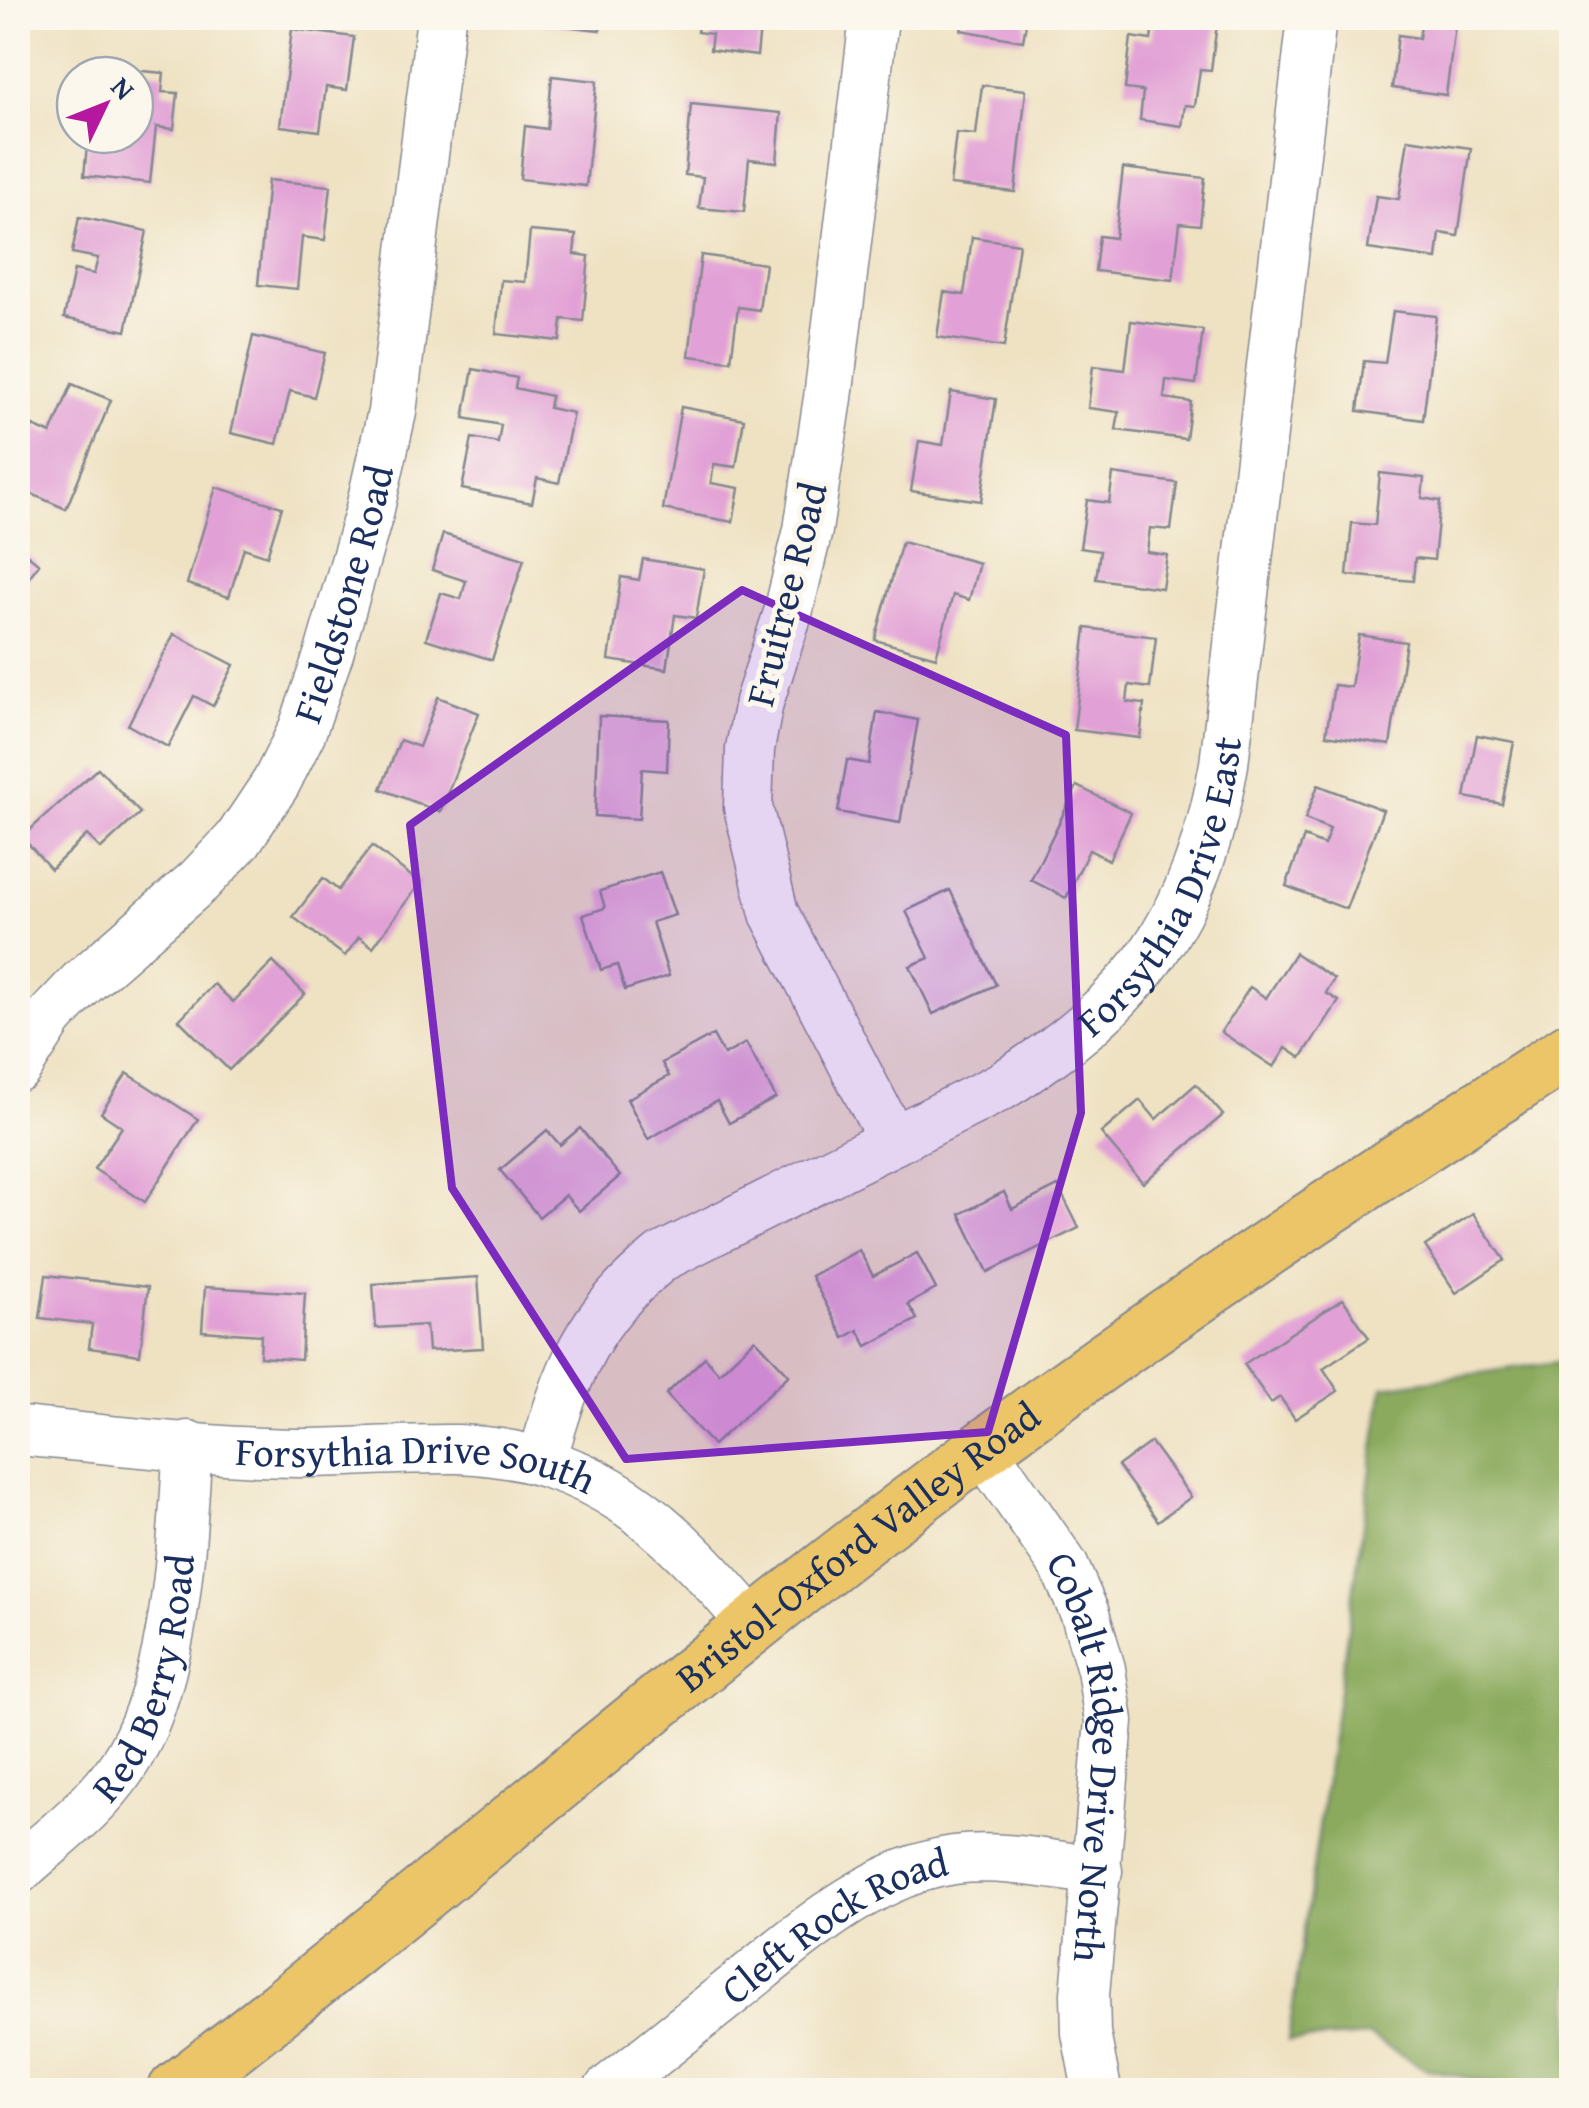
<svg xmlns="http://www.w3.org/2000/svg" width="1589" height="2108" font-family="'Gentium Book Plus',serif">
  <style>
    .forest { fill: #8baa5d; stroke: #536c5e; stroke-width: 2.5 }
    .building { fill: #e2a1d6 }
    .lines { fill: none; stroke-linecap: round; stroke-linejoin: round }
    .minor-casing { stroke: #858890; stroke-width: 51 }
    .major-casing { stroke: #858890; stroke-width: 59 }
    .minor { stroke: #fff; stroke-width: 48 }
    .major { stroke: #edc569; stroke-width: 55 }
    .marked { fill: #7b2cbf; fill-opacity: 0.2; stroke: #7b2cbf; stroke-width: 8; stroke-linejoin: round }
    .labels { text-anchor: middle; stroke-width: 10; stroke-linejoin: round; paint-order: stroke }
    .street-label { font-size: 40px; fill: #1b2f5e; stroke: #fbf7ec }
  </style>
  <rect width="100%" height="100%" fill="#fbf7ec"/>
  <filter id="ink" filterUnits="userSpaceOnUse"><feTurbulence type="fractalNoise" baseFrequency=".01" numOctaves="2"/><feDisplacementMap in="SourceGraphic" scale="20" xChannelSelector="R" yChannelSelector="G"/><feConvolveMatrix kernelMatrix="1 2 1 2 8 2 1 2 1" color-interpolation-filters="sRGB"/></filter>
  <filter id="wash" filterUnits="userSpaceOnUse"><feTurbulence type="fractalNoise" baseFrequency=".0048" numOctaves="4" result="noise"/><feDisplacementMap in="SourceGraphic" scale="40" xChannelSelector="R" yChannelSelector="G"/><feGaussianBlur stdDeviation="2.25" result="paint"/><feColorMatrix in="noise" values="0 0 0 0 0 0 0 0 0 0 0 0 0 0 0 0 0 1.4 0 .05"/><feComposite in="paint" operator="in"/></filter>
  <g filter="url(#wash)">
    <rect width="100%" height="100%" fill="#efe2c3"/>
    <!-- forest -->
    <path class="forest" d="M1571,1360V2090H1519L1424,2068L1369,2036L1288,2041L1383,1387Z"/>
    <g id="blocks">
      <!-- building -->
      <g class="building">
        <path d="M539,18H602L600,30L538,23Z"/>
        <path d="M699,18H761L757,56L710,50L712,34L697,32Z"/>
        <path d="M964,18H1027L1023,41L961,30Z"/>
        <path d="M1154,18L1217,24L1211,70L1200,69L1195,106L1185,105L1182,126L1140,120L1143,91L1125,89L1131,37L1151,40Z"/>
        <path d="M1422,18H1456L1446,95L1392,88L1398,35L1419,38Z"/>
        <path d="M292,29L354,37L347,90L326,87L320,131L280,126Z"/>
        <path d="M119,69L164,73L162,92L178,93L174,129L156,127L150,183L84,176L88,135H135V75H118Z"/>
        <path d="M552,76L597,81L586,186L520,179L525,126L547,129Z"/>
        <path d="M982,85L1026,90L1015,192L950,185L956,133L976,135Z"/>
        <path d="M691,104L781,113L777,162L749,159L744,212L699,208L703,177L685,175Z"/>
        <path d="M1408,139L1471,148L1458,236L1440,233L1437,259L1368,249L1376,196L1399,199Z"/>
        <path d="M1123,168L1205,178L1200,225L1180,223L1173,280L1095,271L1099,236L1115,238Z"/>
        <path d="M268,180L331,186L325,240L302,237L297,289L258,285Z"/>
        <path d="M79,217L147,231L126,331L64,318L74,270L94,274L98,258L72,253Z"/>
        <path d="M530,231L576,235L574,254L589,256L583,321L562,319L560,341L496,334L501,280L525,282Z"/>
        <path d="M972,237L1019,244L1004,347L937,337L944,292L964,295Z"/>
        <path d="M701,255L765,264L759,310L738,307L731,361L689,356Z"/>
        <path d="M1393,311L1436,316L1423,420L1358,411L1364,361L1385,363Z"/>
        <path d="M1131,321L1203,330L1196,384L1166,380L1164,398L1191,402L1186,439L1116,430L1119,412L1088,408L1093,366L1125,370Z"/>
        <path d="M253,336L325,353L314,397L290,391L277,444L231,433Z"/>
        <path d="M473,369L517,378L515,388L551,396L549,408L573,413L559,483L537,478L532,503L462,489L472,438L498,443L501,425L464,418Z"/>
        <path d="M72,384L111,400L66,509L18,488V463L33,426L51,434Z"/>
        <path d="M951,392L996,399L981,501L911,491L919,441L943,445Z"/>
        <path d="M681,407L744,419L736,467L714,464L711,483L739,488L733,522L663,509Z"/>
        <path d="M1380,473L1424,478L1422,498L1440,501L1434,560L1415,558L1413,581L1347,575L1352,523L1375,525Z"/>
        <path d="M1113,474L1177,483L1171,530L1150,528L1147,552L1167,555L1162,588L1096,579L1100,551L1080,548L1087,500L1109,503Z"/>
        <path d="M216,487L282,507L267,556L244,548L229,597L187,584Z"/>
        <path d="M443,534L524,559L492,660L426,639L441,593L461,599L466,581L432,570Z"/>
        <path d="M902,542L979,563L969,600L953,595L936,657L875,640Z"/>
        <path d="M18,547L39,564L18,592Z"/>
        <path d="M643,559L704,569L696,618L675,615L667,669L609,660L621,577L639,580Z"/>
        <path d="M1086,628L1156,637L1150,688L1129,685L1127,702L1144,704L1140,738L1074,730Z"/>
        <path d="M174,634L234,665L213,706L194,696L168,747L128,725Z"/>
        <path d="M1359,635L1406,642L1390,745L1326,735L1334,685L1351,687Z"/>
        <path d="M438,697L479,713L440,812L381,789L400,740L419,747Z"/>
        <path d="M877,712L918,720L900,823L838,812L847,760L869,764Z"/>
        <path d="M599,716L669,720L667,771L642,769L639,819L595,816Z"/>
        <path d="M1477,735L1514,742L1502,804L1465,797Z"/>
        <path d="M98,768L140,813L101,849L87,835L51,869L22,837Z"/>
        <path d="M1318,785L1383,810L1346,909L1286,886L1304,837L1324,845L1330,829L1305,819Z"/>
        <path d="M1077,786L1131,813L1109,860L1089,850L1066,898L1031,880Z"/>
        <path d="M372,846L420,883L373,947L359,937L345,956L293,917L323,878L338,890Z"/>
        <path d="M660,872L675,915L652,922L669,976L625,990L617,965L601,970L583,915L605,908L600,891Z"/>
        <path d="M950,890L996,985L933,1014L910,966L929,958L906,911Z"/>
        <path d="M1295,953L1334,979L1326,993L1339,1001L1301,1058L1286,1048L1274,1067L1221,1032L1250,987L1266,998Z"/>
        <path d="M273,962L305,994L229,1070L179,1020L214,984L233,1002Z"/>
        <path d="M713,1035L724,1055L746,1043L776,1098L729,1123L717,1101L648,1139L627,1099L669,1076L662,1063Z"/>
        <path d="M127,1073L198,1119L145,1202L94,1169L122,1127L101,1113Z"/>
        <path d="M1196,1084L1223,1115L1143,1183L1101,1133L1140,1100L1156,1119Z"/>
        <path d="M580,1128L620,1176L579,1211L565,1195L539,1217L500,1170L547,1130L560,1145Z"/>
        <path d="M1058,1186L1079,1228L988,1272L960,1214L1004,1192L1012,1209Z"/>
        <path d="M1473,1214L1505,1260L1456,1293L1425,1246Z"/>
        <path d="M859,1250L873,1276L917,1253L936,1289L908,1304L917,1319L867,1346L858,1330L844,1338L811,1276Z"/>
        <path d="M46,1275L148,1287L140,1355L89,1348L92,1324L40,1318Z"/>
        <path d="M478,1277L483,1348L428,1351L426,1325L376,1328L373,1284Z"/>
        <path d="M205,1287L305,1293L301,1360L260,1357L261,1335L202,1331Z"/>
        <path d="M1343,1299L1369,1338L1323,1368L1338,1391L1295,1419L1280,1397L1271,1403L1244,1364Z"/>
        <path d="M755,1339L789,1375L713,1445L666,1394L705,1357L719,1373Z"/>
        <path d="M1151,1442L1191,1497L1158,1521L1118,1466Z"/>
      </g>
    </g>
  </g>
  <g filter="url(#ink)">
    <use href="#blocks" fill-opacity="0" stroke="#858890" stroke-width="2.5"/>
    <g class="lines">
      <defs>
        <g id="minor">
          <path d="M874,18L828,398L808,530L788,613L759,702L750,749L748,807L774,913L893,1141"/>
          <path id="s1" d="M18,1067L50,1017L82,983L199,881L238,840L276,783L302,731L329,653L369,513L392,412L441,18"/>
          <path id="s2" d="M18,1431C110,1439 205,1452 298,1453C351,1453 404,1448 458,1449C596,1454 669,1525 753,1625"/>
          <path id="s3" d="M983,1449L1064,1566L1085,1614L1101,1669L1109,1721L1085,1994L1086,2033L1097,2090"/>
          <path id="s4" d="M542,1460C569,1367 585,1320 662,1257L1002,1086C1137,1001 1196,923 1224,764L1312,18"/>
          <path id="s5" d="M18,1870C53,1838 95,1808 122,1767C178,1682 181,1545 188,1445"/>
          <path id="s6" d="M608,2090C649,2057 691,2024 733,1990C797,1939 869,1872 954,1860C1000,1854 1052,1865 1098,1871"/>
        </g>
        <g id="major">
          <path id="s7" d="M176,2090C449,1880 707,1652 985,1447C1175,1307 1373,1176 1572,1049"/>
        </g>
      </defs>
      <!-- minor casing -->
      <use href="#minor" class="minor-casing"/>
      <!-- major casing -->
      <use href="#major" class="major-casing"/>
      <!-- minor -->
      <use href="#minor" class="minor"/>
      <!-- major -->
      <use href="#major" class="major"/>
    </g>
  </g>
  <!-- marked area -->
  <path class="marked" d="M742,590L1066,735L1081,1113L988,1432L626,1459L452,1188L410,825Z"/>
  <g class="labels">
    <!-- street labels -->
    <g class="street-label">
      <text dy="14" stroke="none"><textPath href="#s1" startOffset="588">Fieldstone Road</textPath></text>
      <text transform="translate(786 594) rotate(-76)" y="14">Fruitree Road</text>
      <text dy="14" stroke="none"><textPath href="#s4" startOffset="888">Forsythia Drive East</textPath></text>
      <text dy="14" stroke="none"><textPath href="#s2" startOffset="400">Forsythia Drive South</textPath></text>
      <text dy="14" stroke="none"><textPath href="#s7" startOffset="872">Bristol-Oxford Valley Road</textPath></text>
      <text dy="14" stroke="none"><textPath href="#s5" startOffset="240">Red Berry Road</textPath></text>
      <text dy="14" stroke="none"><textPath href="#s3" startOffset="338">Cobalt Ridge Drive North</textPath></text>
      <text dy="14" stroke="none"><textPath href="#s6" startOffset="282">Cleft Rock Road</textPath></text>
    </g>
  </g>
  <!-- margin -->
  <rect width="1589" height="2108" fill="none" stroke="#fbf7ec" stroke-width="60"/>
  <!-- north arrow -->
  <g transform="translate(105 105) rotate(47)"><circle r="48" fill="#fbf7ec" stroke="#a1a7b3" stroke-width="2.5"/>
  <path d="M0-8L18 38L0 25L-18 38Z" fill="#b5179e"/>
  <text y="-15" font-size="28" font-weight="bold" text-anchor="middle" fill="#1b2f5e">N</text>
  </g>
</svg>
